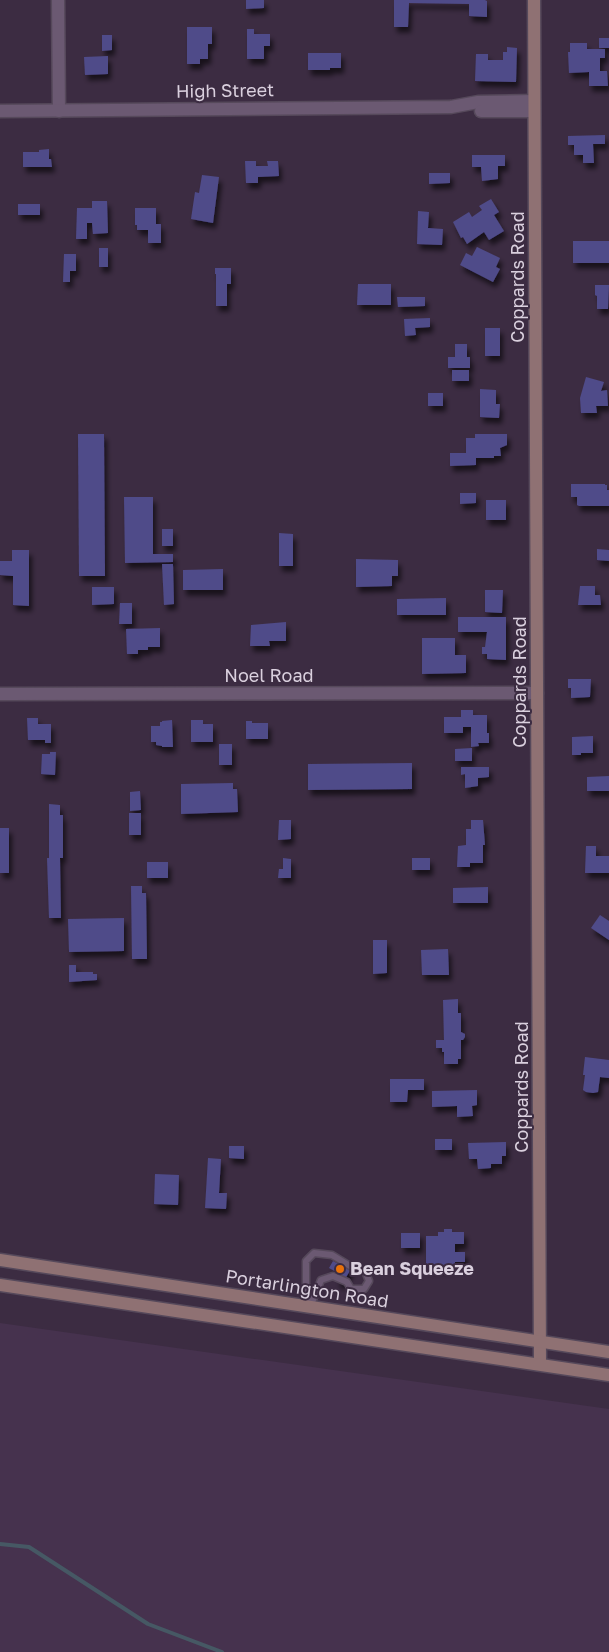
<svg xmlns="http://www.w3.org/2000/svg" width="609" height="1652" font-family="'Golos Text',sans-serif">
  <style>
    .built { fill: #46324e }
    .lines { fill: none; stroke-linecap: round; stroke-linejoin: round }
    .stream { stroke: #465864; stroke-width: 4 }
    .building { fill: #4f4b89; filter: url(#shadow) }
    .lane-casing { stroke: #56495b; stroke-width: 9 }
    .street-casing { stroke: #56495b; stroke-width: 15 }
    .secondary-casing { stroke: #56495b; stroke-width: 15 }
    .lane { stroke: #6b5972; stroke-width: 6 }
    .street { stroke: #6b5972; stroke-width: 12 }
    .secondary { stroke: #8f7173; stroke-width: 12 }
    .food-dot { fill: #e8710a; stroke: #3c2c42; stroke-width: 2 }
    .labels { text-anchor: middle; stroke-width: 4; stroke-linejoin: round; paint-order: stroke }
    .street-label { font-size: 18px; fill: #dad0de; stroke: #3c2c42 }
    .poi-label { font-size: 18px; font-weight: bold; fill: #dad0de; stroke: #3c2c42; text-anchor: start }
  </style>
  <defs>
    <filter id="shadow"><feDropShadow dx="3" dy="5.5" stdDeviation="2.5" flood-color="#0009"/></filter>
  </defs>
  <rect width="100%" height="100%" fill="#3c2c42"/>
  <!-- built -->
  <path class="built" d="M0,1323L609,1409V1652H0Z"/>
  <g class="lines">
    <!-- stream -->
    <path class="stream" d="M0,1544L29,1547L148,1624L222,1652"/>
  </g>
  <!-- building -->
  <g class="building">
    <path d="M246,0H264V8L246,9Z"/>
    <path d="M394,0H485L487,1V17L469,16V4L409,3L408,27H394Z"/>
    <path d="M187,27H212V44H208V59H200V64H187Z"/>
    <path d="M247,29H254V34H270V46H264V59H247Z"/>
    <path d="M102,35H112V50L102,51Z"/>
    <rect x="599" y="38" width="10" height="10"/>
    <path d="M570,43H587V49H605V58H600V71H607L608,86H589V72L569,73L568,52H570Z"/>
    <path d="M507,47L517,48L516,82L475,81L476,54H488V60H503V52H507Z"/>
    <path d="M308,53H341V68H330V70H308Z"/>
    <path d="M108,56V74L85,75L84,57Z"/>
    <path d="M605,135V144H593L594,163H583V155H574V145H568V136Z"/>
    <path d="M49,149V159H51L52,167H23V152H39V150Z"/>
    <path d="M472,155H505V166H498V179L482,181L481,167H472Z"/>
    <path d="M245,161H256V166H268L267,161H278L279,176L258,177V183H246Z"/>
    <path d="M429,173H450V183L429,184Z"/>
    <path d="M202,175L219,177L213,223L191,219L195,192L199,193Z"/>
    <path d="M491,199L499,212L494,215L504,231L489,240L484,232L467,244L463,237L461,238L453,222L469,212L472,217L482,210L479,206Z"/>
    <path d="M92,201H107L108,233L93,234L92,223H87V239H76L77,208H92Z"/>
    <rect x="18" y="204" width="22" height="11"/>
    <path d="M135,208H156V224H161V243H148V230H137V225H135Z"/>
    <path d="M418,211L429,212L428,228L443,229L442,245L417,244Z"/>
    <rect x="573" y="241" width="36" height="22"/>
    <path d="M477,247L500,258L496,267L500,269L493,282L460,265L466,253L472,256Z"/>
    <rect x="99" y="248" width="9" height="19"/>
    <path d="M64,254H76V271H70V282H63Z"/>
    <path d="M215,268H231V284H227V306H216V274H215Z"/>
    <path d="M358,284H391V305H357Z"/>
    <path d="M595,285H609L608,309H597V296L595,295Z"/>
    <path d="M397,297H425V306L398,307Z"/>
    <path d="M430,318V327L415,328L416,335L405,336L404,319Z"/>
    <rect x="485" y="328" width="15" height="28"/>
    <path d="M455,344H467V357H470V368H448V357H455Z"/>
    <rect x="452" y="370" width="17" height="11"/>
    <path d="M586,377L604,382L601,391L607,390L608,406H596L597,413H581L580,398Z"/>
    <path d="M480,389L496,390V404H500L499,418L480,417Z"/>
    <rect x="428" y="393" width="15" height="13"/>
    <path d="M78,434H104L105,576H79Z"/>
    <path d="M475,434H507V445L500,448L501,456H494V458H476V465L450,466V453H466V438H475Z"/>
    <path d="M571,484H605V485H607V490H609V506H579L577,505V497H571Z"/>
    <path d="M460,493H476V503L460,504Z"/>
    <path d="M124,497H153V554H173V562L125,563Z"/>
    <rect x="486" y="500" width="20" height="20"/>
    <rect x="162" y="529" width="11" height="17"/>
    <path d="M279,533L293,534V566H279Z"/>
    <path d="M597,549L609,550V561L597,560Z"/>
    <path d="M12,550H29V606L13,605V576L0,575V561H12Z"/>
    <path d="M356,559L398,560V576H392V586L356,587Z"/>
    <path d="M162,564H173L174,604L164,605Z"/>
    <path d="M223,569V590H183V570Z"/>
    <path d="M580,586H595V595H600L601,605H578Z"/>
    <path d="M92,587H114V604L92,605Z"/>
    <path d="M485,590H503L502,613L485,612Z"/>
    <path d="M446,598V615H397V599Z"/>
    <path d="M120,603H132V624H119Z"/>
    <path d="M458,617H506V660L487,659V654H482V647H485L487,632H458Z"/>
    <path d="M286,622V641H269L270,646H250L251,625Z"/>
    <path d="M160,628V647H148V650H138V654H127L126,629Z"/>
    <path d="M422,638H455V655H466V673L422,674Z"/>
    <path d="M568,679H591L590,697L571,698V688H568Z"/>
    <path d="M461,710H473V715H487V733H489V743H478L479,746L471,747V727H463V733H444V717H461Z"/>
    <path d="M27,718H38V724H51V743H45V740H28Z"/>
    <path d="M172,720L173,747H162V746L156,745V742H151V726H160V722H162V721Z"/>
    <path d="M191,720H203V724H213V742H191Z"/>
    <path d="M246,721H252V723H268V739H246Z"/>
    <path d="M593,736V753H581V755H572V737Z"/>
    <rect x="219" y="744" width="13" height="21"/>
    <path d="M472,748V761H455V749Z"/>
    <path d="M50,752H56L55,775L41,774L42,754H50Z"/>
    <path d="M412,763V789L308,790V764Z"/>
    <path d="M461,767H489V777L478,778V786L465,788V774L461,775Z"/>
    <path d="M609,776V791H587V777Z"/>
    <path d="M233,783V789H237L238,812L181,814V784Z"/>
    <path d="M140,791L141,810L130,811V792Z"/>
    <path d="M49,804L60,805V815H63V858H60L61,918H49L47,858H49Z"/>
    <rect x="129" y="813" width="12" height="22"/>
    <path d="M279,820H291V839L278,840Z"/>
    <path d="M471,820H483L485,845H483V863H470V867H457L458,846L466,845V829H471Z"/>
    <rect x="0" y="828" width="9" height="45"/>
    <path d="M586,846H596V856H609V873H585Z"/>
    <path d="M283,858L291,859V878H278L279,869H283Z"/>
    <rect x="412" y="858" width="18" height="12"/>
    <rect x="147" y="862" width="21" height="16"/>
    <path d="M131,886H142V893H146L147,959H132Z"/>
    <path d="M488,887V903H453V888Z"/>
    <path d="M600,915L609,921V940L591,928Z"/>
    <path d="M124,918V951L69,952L68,919Z"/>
    <path d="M373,940H387V973L373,974Z"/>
    <path d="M448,949L449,975H422L421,950Z"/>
    <path d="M69,965H76V972H93V974H97V980L69,982Z"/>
    <path d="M458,999V1013H461V1032L465,1034V1037L463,1040H461V1059H458V1064H444V1052H442V1048H436V1040H444L443,1000Z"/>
    <path d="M585,1057L609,1060V1078L600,1077L598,1092L593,1093L586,1092L583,1090L585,1075H583Z"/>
    <path d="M390,1079H424V1090H408L407,1102H390Z"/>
    <path d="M477,1090V1105L472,1106L473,1116L457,1117V1106L432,1107V1091Z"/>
    <rect x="435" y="1139" width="17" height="11"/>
    <path d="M506,1142V1156H502V1164H491V1168L478,1169L477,1159H469L468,1143Z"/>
    <path d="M229,1146H244V1159L229,1158Z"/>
    <path d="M208,1158L221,1159L219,1193H227L226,1209L205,1208Z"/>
    <path d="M155,1174L179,1175L178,1205L154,1204Z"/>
    <path d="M444,1229H452V1232H464V1244H455V1252H465V1262H455V1268H426V1236H438V1232H444Z"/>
    <rect x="401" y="1233" width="19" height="15"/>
    <path d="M348,1260L354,1264L342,1284L336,1281L340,1274L329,1268L333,1261L344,1267Z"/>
  </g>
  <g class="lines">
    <defs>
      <path id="lane" d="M314,1253L332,1255L355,1269L365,1271L369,1281L364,1289H351L347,1282L333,1276L321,1280L310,1307L306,1283V1261Z"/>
      <g id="street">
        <path d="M58,0L59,111"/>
        <path d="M0,111L451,107L478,102L534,101"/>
        <path d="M481,111H534"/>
        <path d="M0,694L537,693"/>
      </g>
      <g id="secondary">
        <path d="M534,0L540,1364"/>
        <path d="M0,1260L609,1352"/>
        <path d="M0,1285L609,1375"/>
      </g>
    </defs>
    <!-- lane casing -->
    <use href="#lane" class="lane-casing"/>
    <!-- street casing -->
    <use href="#street" class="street-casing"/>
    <!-- secondary casing -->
    <use href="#secondary" class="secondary-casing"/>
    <!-- lane -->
    <use href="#lane" class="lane"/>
    <!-- street -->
    <use href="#street" class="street"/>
    <!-- secondary -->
    <use href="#secondary" class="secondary"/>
  </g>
  <!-- markers -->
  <circle class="food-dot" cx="340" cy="1269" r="5"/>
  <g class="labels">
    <!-- street labels -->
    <g class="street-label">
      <text transform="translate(225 91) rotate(-1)" y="6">High Street</text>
      <text transform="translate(518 277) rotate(-90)" y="6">Coppards Road</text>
      <text x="269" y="682">Noel Road</text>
      <text transform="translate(520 682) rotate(-90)" y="6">Coppards Road</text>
      <text transform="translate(522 1087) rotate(-90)" y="6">Coppards Road</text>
      <text transform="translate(307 1289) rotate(9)" y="6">Portarlington Road</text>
    </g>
    <!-- poi labels -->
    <g class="poi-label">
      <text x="350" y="1275">Bean Squeeze</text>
    </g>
  </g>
</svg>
